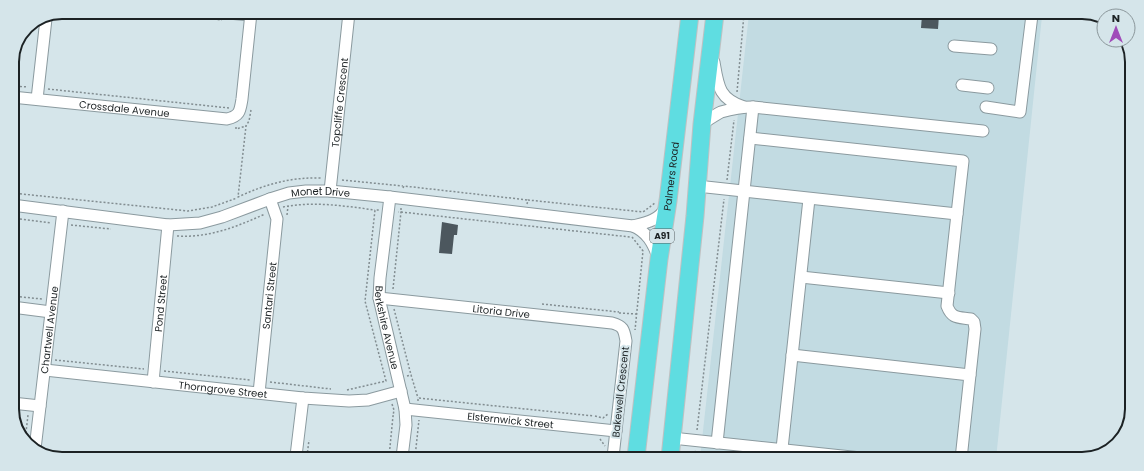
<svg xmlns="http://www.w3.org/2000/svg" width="1144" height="471" font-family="Poppins,sans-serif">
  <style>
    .built { fill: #c2dbe2 }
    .building { fill: #4c575e }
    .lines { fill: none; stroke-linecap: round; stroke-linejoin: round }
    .minor-casing { stroke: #8b9a9f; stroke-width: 13 }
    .highway-casing { stroke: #bfc1c2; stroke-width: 19 }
    .path { stroke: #828d91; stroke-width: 1.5; stroke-dasharray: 2 2; stroke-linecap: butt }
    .minor { stroke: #fff; stroke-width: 11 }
    .highway { stroke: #5fdde1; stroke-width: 17 }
    .labels { text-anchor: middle; stroke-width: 4; stroke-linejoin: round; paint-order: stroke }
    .shield { fill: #d5e5ea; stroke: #545c5f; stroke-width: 1 }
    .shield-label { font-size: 9px; font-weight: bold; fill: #1c2224 }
    .street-label { font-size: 10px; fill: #1c2224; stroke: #d5e5ea }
    .rim { fill: none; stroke: #1c2224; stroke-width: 2 }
  </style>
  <rect width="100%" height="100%" fill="#d5e5ea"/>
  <!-- built -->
  <path class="built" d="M749,14L1042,16L996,459L700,458Z"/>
  <!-- building -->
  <g class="building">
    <path d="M922,15H939L938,29L921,28Z"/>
    <path d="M442,222L458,225L457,235H454L452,254L439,253Z"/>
  </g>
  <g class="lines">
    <defs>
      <g id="minor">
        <path d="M228,13L251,15"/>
        <path d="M954,46L991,49"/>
        <path d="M714,62C718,86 719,99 744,107"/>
        <path d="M962,85L988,88"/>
        <path id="s1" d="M12,97L227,119C240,116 240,111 242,99L251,13"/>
        <path d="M37,99L46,19"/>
        <path d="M986,107L1020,112L1032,15"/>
        <path d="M702,124C708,120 715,115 721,112C731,109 743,107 753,107L983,131"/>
        <path d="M750,138L963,161L957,214"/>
        <path d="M697,186L957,214L947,306C952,319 958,317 971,319L974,322L975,329L970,375"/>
        <path id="s2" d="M330,191L349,13"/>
        <path id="s3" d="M390,197L380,278L379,298L405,409L406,425L402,457"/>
        <path id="s4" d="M12,205L168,225L200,223L222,217L270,199L289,193L306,191H330L390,197L633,226C645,223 660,220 665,208"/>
        <path d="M633,226C647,232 653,243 658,257"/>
        <path d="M801,277L949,293"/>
        <path id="s5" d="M379,298L612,323C623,326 624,329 626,341L613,457"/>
        <path d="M12,307L51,312"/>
        <path d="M792,355L970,375L961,459"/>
        <path id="s6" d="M45,370L303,398L349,401L368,400L401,391"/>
        <path id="s7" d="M153,382L168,225"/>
        <path id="s8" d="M259,393L277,219L270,199"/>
        <path d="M12,403L40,406"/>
        <path id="s9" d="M405,409L616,431"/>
        <path d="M672,438L861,458"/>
        <path d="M717,443L753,107"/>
        <path id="s10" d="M35,449L63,211"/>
        <path d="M296,456L303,398"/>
        <path d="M781,458L809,199"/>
      </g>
      <g id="highway">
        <path id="s11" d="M636,457L659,259L668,201L690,14"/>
        <path d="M670,458L695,216L702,124L715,14"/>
      </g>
    </defs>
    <!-- minor casing -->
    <use href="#minor" class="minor-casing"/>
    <!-- highway casing -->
    <use href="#highway" class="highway-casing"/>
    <!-- path -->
    <g class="path">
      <path d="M146,12L222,20"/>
      <path d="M12,86L28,87"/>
      <path d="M48,89L229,108"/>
      <path d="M737,92L744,14"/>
      <path d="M251,110L249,121L246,126L238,197C266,184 291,177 322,178"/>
      <path d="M236,127V129L246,126"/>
      <path d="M342,180L403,186"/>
      <path d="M727,180L734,120"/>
      <path d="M403,188L404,186L528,200"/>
      <path d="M12,193L188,211L212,207L237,198"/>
      <path d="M527,204L528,200L643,212L655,203"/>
      <path d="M283,207C314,201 344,206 375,210"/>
      <path d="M401,208V212L630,237"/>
      <path d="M287,215L288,206"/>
      <path d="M12,218L51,223"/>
      <path d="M71,225L111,229"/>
      <path d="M177,236C209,238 236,227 265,214"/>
      <path d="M632,237L643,251L635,330"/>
      <path d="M393,289L401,212H398"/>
      <path d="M12,296L42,299"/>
      <path d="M542,304L619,312"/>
      <path d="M394,309L411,375"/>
      <path d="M619,313L636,314"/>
      <path d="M55,360L144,369"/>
      <path d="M164,371L250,380"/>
      <path d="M407,376L411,375L418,398"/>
      <path d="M270,382L331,389"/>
      <path d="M347,390L386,381L365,301L375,210H379"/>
      <path d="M418,401V398L594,416"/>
      <path d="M392,404L394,410L393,416"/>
      <path d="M595,416L603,418L608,414"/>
      <path d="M697,430L724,199"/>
      <path d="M600,439L605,446"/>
      <path d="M25,441L28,415"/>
      <path d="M307,456L309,440"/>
      <path d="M389,457L393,416H395"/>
      <path d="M415,457L419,420"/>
      <path d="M694,458L695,450"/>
    </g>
    <!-- minor -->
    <use href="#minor" class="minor"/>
    <!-- highway -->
    <use href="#highway" class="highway"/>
  </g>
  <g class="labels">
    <!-- shield labels -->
    <rect class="shield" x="650" y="229" width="24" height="14" rx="3"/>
    <g class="shield-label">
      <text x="662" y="239">A91</text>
    </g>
    <!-- street labels -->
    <g class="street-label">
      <text dy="4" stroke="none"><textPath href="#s2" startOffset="89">Topcliffe Crescent</textPath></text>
      <text dy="4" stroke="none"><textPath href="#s1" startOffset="113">Crossdale Avenue</textPath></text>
      <text dy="4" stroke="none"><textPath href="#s11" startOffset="283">Palmers Road</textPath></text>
      <text dy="4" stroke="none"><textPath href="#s4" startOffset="315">Monet Drive</textPath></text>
      <text dy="4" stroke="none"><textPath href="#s8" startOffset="98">Santari Street</textPath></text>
      <text dy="4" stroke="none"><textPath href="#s7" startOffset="79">Pond Street</textPath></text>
      <text dy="4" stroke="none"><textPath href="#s5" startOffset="123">Litoria Drive</textPath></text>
      <text dy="4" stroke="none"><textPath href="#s3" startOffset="132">Berkshire Avenue</textPath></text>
      <text dy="4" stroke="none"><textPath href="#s10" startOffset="120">Chartwell Avenue</textPath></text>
      <text dy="4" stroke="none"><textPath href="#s6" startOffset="179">Thorngrove Street</textPath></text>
      <text transform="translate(620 392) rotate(-84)" y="4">Bakewell Crescent</text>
      <text dy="4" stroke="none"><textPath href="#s9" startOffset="106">Elsternwick Street</textPath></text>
    </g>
  </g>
  <!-- crop -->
  <path d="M0 0H1144V471H0ZM62 19H1082A43 43 0 0 1 1125 62V409A43 43 0 0 1 1082 452H62A43 43 0 0 1 19 409V62A43 43 0 0 1 62 19Z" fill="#d5e5ea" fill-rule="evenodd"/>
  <path class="rim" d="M62 19H1082A43 43 0 0 1 1125 62V409A43 43 0 0 1 1082 452H62A43 43 0 0 1 19 409V62A43 43 0 0 1 62 19Z"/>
  <!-- north arrow -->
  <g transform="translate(1116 28)"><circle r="19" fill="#d5e5ea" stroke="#8b979b"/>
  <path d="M0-3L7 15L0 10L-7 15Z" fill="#a04bb9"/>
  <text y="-6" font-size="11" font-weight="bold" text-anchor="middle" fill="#1c2224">N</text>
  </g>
</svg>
